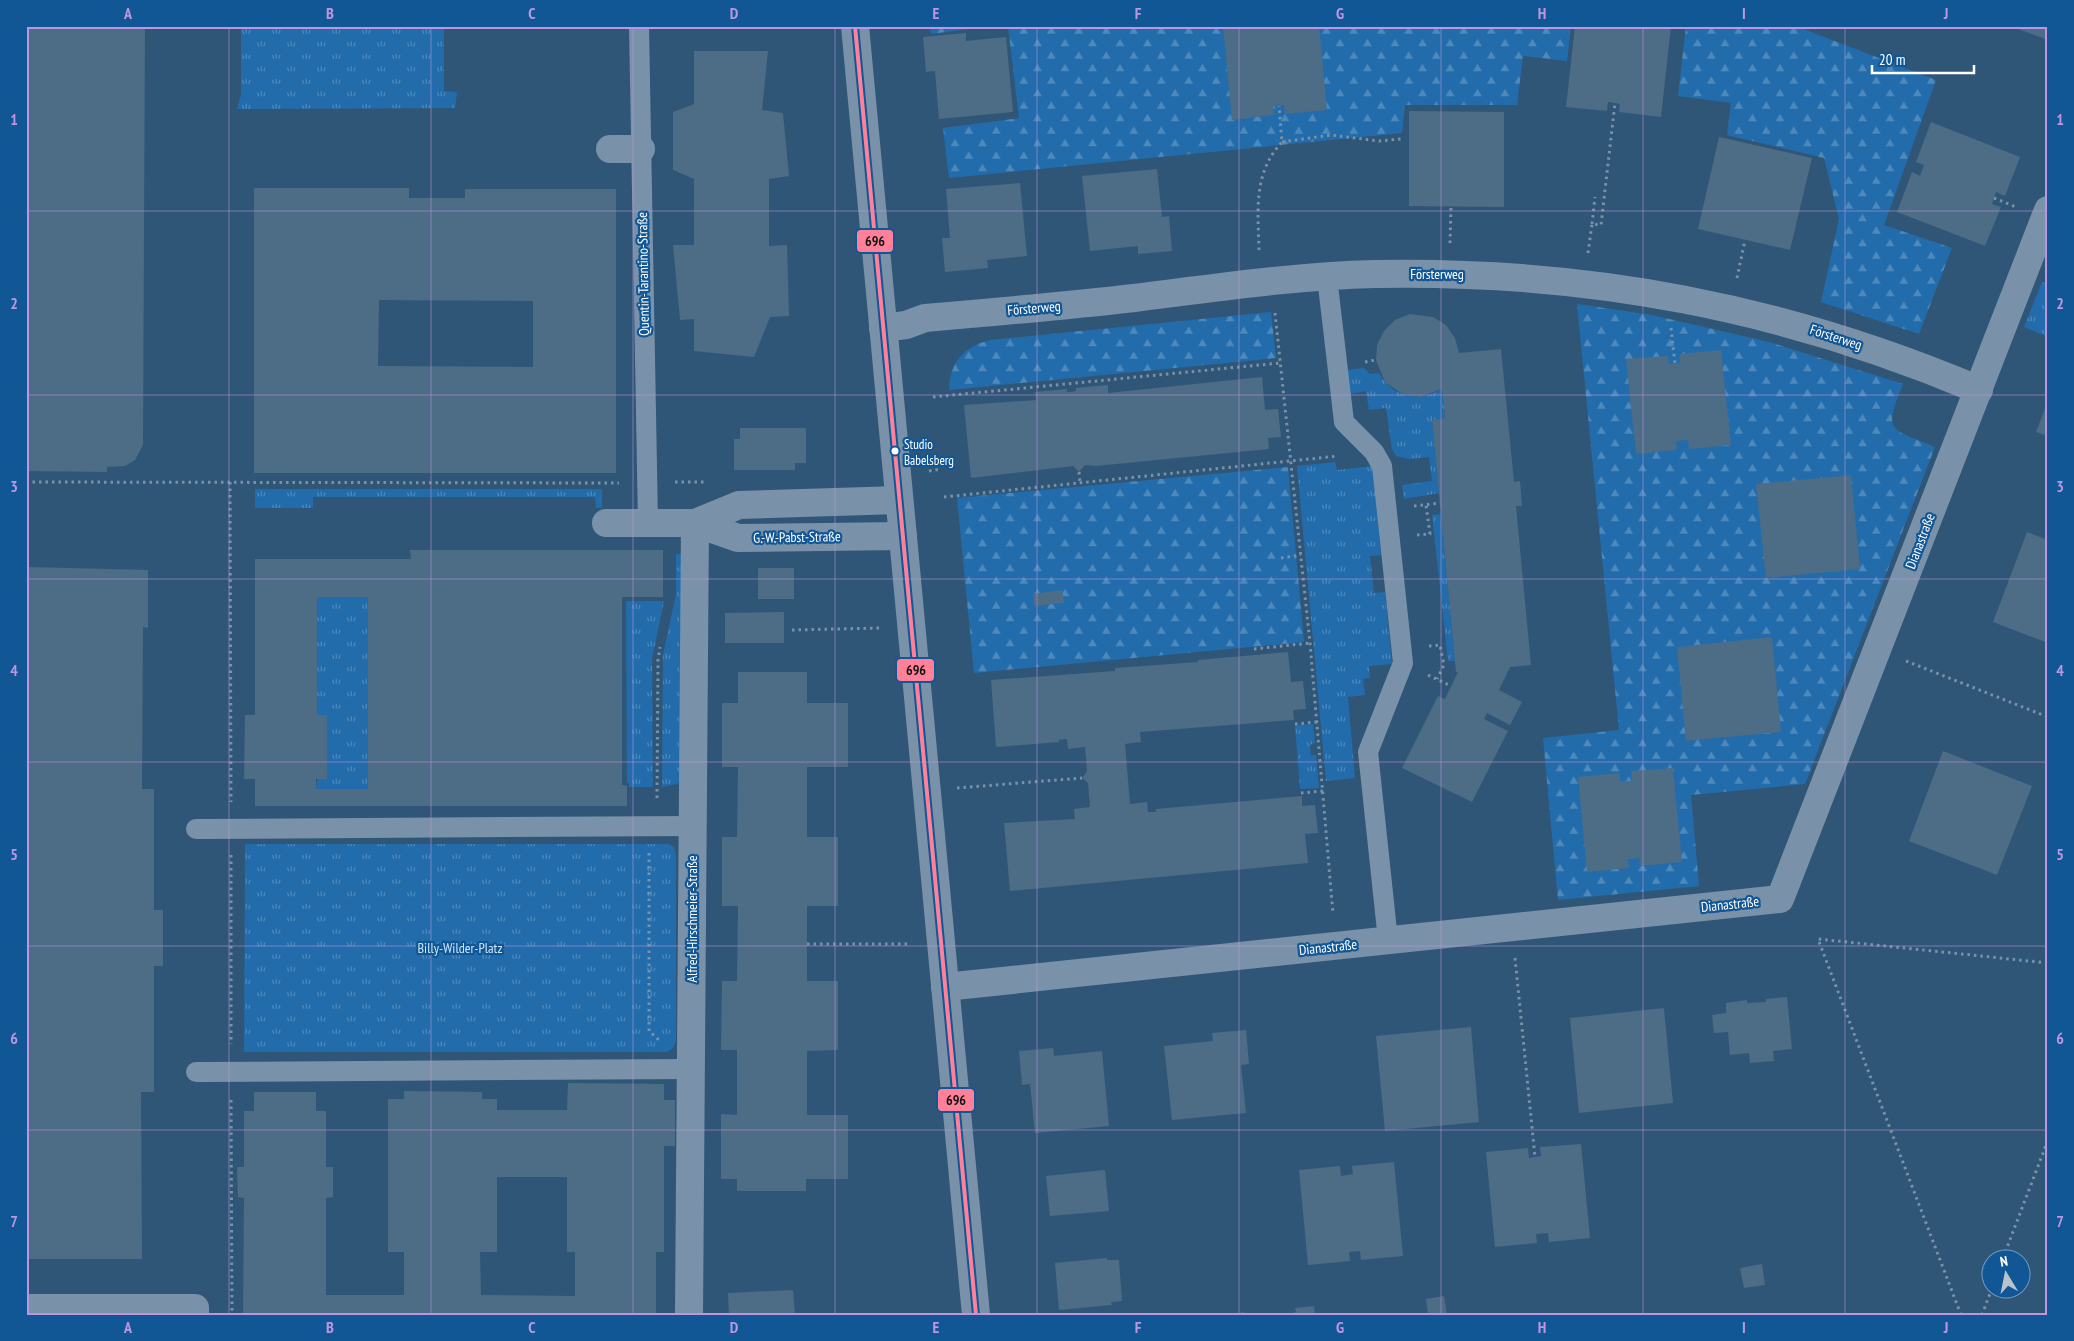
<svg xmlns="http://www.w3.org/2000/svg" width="2074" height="1341" font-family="'PT Sans Narrow',sans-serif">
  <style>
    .grass { fill: url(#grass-tufts) }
    .forest { fill: url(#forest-firs) }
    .building { fill: #4d6c86; fill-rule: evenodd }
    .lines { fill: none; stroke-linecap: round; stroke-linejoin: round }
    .path { stroke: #7992a9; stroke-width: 3; stroke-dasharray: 2.5 4; stroke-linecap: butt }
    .service { stroke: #7992a9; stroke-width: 20 }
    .minor { stroke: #7992a9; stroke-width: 28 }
    .tertiary { stroke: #7992a9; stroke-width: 28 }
    .bus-1-casing { stroke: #125795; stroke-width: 8 }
    .bus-1 { stroke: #ff8098; stroke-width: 4 }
    .grid { fill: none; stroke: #bd96df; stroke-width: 1; stroke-opacity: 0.55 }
    .bus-dot { fill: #fff; stroke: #125795; stroke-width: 2 }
    .labels { text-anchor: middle; stroke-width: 4.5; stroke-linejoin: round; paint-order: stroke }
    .bus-label { font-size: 13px; fill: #fff; stroke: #125795; text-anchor: start }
    .street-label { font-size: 14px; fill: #fff; stroke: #125795 }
    .park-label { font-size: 14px; fill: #c9e5fd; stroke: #125795 }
    .line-badge { stroke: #125795; stroke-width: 2 }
    .pale-badge-label { font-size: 14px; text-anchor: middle; font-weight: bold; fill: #111 }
    .neatline { fill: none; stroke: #bd96df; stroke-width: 2 }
    .grid-label { font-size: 16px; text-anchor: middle; font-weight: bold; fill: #bd96df }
  </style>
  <defs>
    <pattern id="grass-tufts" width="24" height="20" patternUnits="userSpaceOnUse" patternTransform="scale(1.25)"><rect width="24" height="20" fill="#226cab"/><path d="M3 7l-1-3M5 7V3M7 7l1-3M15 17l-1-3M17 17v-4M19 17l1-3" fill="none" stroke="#4e89bc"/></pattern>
    <pattern id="forest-firs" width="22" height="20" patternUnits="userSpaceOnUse" patternTransform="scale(1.25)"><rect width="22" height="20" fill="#226cab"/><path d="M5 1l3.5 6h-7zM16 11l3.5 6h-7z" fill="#4e89bc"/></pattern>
  </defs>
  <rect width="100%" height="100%" fill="#305677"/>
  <!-- grass -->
  <g class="grass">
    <path d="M241,26H444V91L457,92L455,108L237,109L241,95Z"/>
    <path d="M2042,282L2048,284L2046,336L2024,327Z"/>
    <path d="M1364,368L1370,374L1379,373C1392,397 1419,403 1442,389L1445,418L1432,420L1439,493L1404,499L1402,485L1432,481L1429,457L1409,459L1396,456L1392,449L1386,408L1369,410L1366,391L1350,394L1347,370Z"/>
    <path d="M1335,462L1337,470L1373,466L1381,555L1370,556L1374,593L1385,592L1392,664L1369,666L1370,678L1363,679L1365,695L1348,697L1355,778L1326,781L1297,466Z"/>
    <path d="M255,489H602V508H596L595,497H313V508H255Z"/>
    <path d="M1441,514L1455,661H1448L1432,515Z"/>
    <path d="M688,553L683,778L677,784L662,787L663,655L676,594V554Z"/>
    <path d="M317,597H368V789H316L327,715H317Z"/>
    <path d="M626,601H664L652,659L653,787H629V783L627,782Z"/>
    <path d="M1313,724L1315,743L1310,745L1311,755H1316L1319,788L1300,789L1295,725Z"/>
    <path d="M245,844H668L674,847L676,854V1041L673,1048L667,1052H244Z"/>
  </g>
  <!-- forest -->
  <g class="forest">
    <path d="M930,26H991L931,34Z"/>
    <path d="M1008,26H1571L1567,61L1523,56L1517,105H1405L1402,133L949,178L943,128L1019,118Z"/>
    <path d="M1686,26H1807L1806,30L1936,80L1884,225L1952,248L1919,334L1821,302L1839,219L1824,158L1727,135L1731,103L1678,96Z"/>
    <path d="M1577,304L1652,315L1769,342L1903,384C1883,433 1889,428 1935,447L1805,784L1691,795L1699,886L1558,900L1543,738L1619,730Z"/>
    <path d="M1271,312L1276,358L949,390C950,362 963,347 990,340Z"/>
    <path d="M1288,467L1304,642L974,673L957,498Z"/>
  </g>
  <!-- building -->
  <g class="building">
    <path d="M26,26H145L143,445L135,460L125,466L107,467V472L26,471Z"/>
    <path d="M1223,26H1265V29H1277L1276,26H1319L1327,110L1285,114L1284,105L1273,106L1274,115L1232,120Z"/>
    <path d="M1575,26H1671L1661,117L1619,112L1620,104L1615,103L1608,102L1607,111L1566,107Z"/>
    <path d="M2010,26H2048V40Z"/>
    <path d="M966,33V41L1006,37L1013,112L939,119L935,71L926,72L923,37Z"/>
    <path d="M694,51H768L762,110L783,113L789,176L769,179V246L787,245L789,316L770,317L754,357L694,351V319L680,320L673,245H694V179L673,170V112L694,104Z"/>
    <path d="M1409,111L1504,112V207L1409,206Z"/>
    <path d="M1931,122L2020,157L2005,196L1996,192L1992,204L2001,207L1985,246L1897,212L1912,172L1920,176L1924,165L1916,162Z"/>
    <path d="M1719,137L1812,158L1790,250L1698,229Z"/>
    <path d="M1157,169L1162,217L1169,216L1172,251L1138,254V246L1090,251L1082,176Z"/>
    <path d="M1020,183L1027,256L987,260L988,268L945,272L942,238H950L946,189Z"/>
    <path d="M254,188H409V198H465V189H616V473H254ZM379,300L533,301V367L378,366Z"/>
    <path d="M1410,314L1433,317L1446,325L1455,338L1459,353L1501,349L1514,482L1520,481L1522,506H1516L1531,665L1510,667L1499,690L1522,702L1510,725L1487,713L1484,719L1508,731L1472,802L1402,768L1438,696L1445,699L1458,672H1456L1432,420L1445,418L1442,389L1420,397L1404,395L1385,382L1376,360L1377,345L1384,331L1395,320Z"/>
    <path d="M1721,350L1731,445L1689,449L1688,440L1676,441L1677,450L1636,454L1626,359L1668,356L1669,364L1680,363V354Z"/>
    <path d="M1262,377L1265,410L1278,409L1281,437L1268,438L1269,449L1096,466L1085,465L1079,472L1073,466L971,478L964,405L1036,400L1035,392L1067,389V392H1071L1076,391V388L1108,385V393Z"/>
    <path d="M2048,401V436L2036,432Z"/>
    <path d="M740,428H806V463H795V470H734V439H740Z"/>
    <path d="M1851,475L1860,569L1766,578L1756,484Z"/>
    <path d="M2027,532L2048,540V643L1993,622Z"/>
    <path d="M410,550H663V597H622V785L627,786V806H255V779H244L245,715H255V559H411ZM317,597H368V789H316V779H327V715H317Z"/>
    <path d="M28,567L148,570V628L143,627L142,789H154V910H163V966H154V1092H141L142,1259H26Z"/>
    <rect x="758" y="568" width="36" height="31"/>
    <path d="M1062,590L1064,603L1034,606L1033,594Z"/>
    <path d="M784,612V643H725V613Z"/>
    <path d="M1772,637L1781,732L1686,741L1677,647Z"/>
    <path d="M1288,652L1291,682L1303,681L1306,709L1293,710L1294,720L1140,732L1141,742L1125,744L1130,804L1147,802L1148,812H1156V809L1302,796V806L1315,805L1318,833L1305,834L1308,863L1010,891L1004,823L1075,819L1074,809L1090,807L1088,783L1082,778L1087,771L1085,747L1068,749L1067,739L1059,740V742L996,747L991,680L1115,671V668L1198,662V660Z"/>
    <path d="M738,672H807V703H848V767H807V837H838V906H807V981H838V1050L807,1051V1115H848V1179H806V1191H737V1179H721V1114L737,1115V1050H721L722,981H737L738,906H722V837H737L738,767H722V703H738Z"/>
    <path d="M1943,751L2032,786L1997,875L1909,841Z"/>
    <path d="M1673,768L1682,862L1640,866L1639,858L1628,859L1629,868L1587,872L1578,777L1620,773V781H1632L1631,771Z"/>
    <path d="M1787,997L1792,1049L1773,1051L1774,1061L1750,1063L1749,1053L1730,1055L1728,1032L1714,1033L1712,1015L1726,1013V1003L1747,1000V1003L1766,1002V999Z"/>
    <path d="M1664,1008L1673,1103L1579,1113L1570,1018Z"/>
    <path d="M1471,1027L1479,1122L1385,1131L1376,1036Z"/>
    <path d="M1246,1030L1249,1064L1241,1065L1246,1113L1172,1120L1164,1046L1213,1041L1212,1033Z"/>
    <path d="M1053,1048L1054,1056L1102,1051L1109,1126L1035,1133L1030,1084L1022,1085L1019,1051Z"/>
    <path d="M568,1083L664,1084V1100H675V1146H664V1252H656V1315H243L244,1198L238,1197L237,1167H244V1111H254V1092H316V1111H326V1167H333V1197L326,1198V1295H404V1252H388V1099H404V1091L482,1092V1099H497V1110H567ZM497,1177H567V1252H575V1296L481,1295L480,1252H497Z"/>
    <path d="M1581,1144L1590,1238L1549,1242L1548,1233L1536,1234L1537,1243L1495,1247L1486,1152L1528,1148L1529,1158L1541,1156L1540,1147Z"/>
    <path d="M1394,1162L1403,1256L1361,1260L1360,1251L1349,1252L1350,1261L1308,1265L1299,1170L1340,1166L1341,1176L1353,1174L1352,1166Z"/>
    <path d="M1105,1170L1109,1211L1050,1216L1046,1176Z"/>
    <path d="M1107,1258V1260H1119L1122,1301L1111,1302L1112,1305L1059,1310L1055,1263Z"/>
    <path d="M1762,1264L1765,1285L1744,1288L1740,1268Z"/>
    <path d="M793,1290L795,1315H729L728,1293Z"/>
    <path d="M1444,1296L1447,1315H1428L1426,1299Z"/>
    <path d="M1314,1306L1315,1315H1284L1296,1312L1295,1308Z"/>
    <path d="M1244,1312L1245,1315H1232V1314Z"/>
  </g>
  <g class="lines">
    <!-- path -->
    <g class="path">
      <path d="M1282,142L1331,135L1379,141L1401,139"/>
      <path d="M1994,198L2016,207"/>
      <path d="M1592,224L1595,197"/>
      <path d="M1450,243L1451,206"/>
      <path d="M1259,250C1258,210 1253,173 1282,142L1279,106"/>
      <path d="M1588,253L1592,224L1601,225L1615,103"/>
      <path d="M1737,278L1745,240"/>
      <path d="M1275,313L1310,643L1333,914"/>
      <path d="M1671,328L1675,364"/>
      <path d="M1365,362L1376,360"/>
      <path d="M933,397L1280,363"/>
      <path d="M929,471L941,469"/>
      <path d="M1079,472L1080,482"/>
      <path d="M26,482L619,483"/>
      <path d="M230,482L231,802"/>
      <path d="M675,482H706"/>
      <path d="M944,497L1338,456"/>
      <path d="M1414,506L1440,503"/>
      <path d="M1417,535L1430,534L1426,505"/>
      <path d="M1281,558L1301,555"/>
      <path d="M792,630L880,628"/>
      <path d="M1429,646L1440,645L1444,665L1437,679"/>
      <path d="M1254,649L1310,643"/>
      <path d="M1906,661L2048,717"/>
      <path d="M1428,675L1451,686"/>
      <path d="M1295,724L1317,722"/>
      <path d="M957,788L1082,778"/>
      <path d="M1301,793L1323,791"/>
      <path d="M657,798L658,660L660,647"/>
      <path d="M649,853V1031L660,1041"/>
      <path d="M231,855V1044"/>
      <path d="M807,944H910"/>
      <path d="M1515,958L1535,1157"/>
      <path d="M231,1100L232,1315"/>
      <path d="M2003,1258L2048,1140"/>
      <path d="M1961,1315L1818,939L2048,963"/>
      <path d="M1982,1315L1992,1288"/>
    </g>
    <!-- service -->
    <g class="service">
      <path d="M639,26L648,523"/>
      <path d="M1327,277L1344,422L1374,452L1382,466L1403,663L1368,752L1388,940"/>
      <path d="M196,829L692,826"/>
      <path d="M196,1072L691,1069"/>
    </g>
    <!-- minor -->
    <g class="minor">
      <path d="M610,149H641"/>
      <path d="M883,328L906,325L925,318C995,312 1065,306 1134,298C1214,288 1295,276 1375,274C1589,270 1782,307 1979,390"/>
      <path d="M606,523H695L738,538L903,536"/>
      <path d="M695,523L739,505L899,500"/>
      <path d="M945,987L1780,899L2048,210"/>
      <path d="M26,1308H195V1315"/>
      <path d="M689,1315L695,523"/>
    </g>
    <!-- tertiary -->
    <path class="tertiary" d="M855,26L976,1315"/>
    <defs>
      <path id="bus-1" d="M855,26L976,1315"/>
    </defs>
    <!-- bus-1 casing -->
    <use href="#bus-1" class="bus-1-casing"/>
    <!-- bus-1 -->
    <use href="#bus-1" class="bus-1"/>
  </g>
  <!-- grid -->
  <path class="grid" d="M229,26V1315M431,26V1315M633,26V1315M835,26V1315M1037,26V1315M1239,26V1315M1441,26V1315M1643,26V1315M1845,26V1315M26,211H2048M26,395H2048M26,579H2048M26,762H2048M26,946H2048M26,1130H2048"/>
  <!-- markers -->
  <circle class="bus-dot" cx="895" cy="451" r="4.5"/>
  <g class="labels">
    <!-- bus labels -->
    <g class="bus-label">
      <text x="904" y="449">Studio<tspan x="904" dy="16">Babelsberg</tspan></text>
    </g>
    <!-- street labels -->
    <g class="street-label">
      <text transform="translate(643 274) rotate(-91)" y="5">Quentin-Tarantino-Straße</text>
      <text x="1437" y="279">Försterweg</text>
      <text transform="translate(1034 308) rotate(-5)" y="5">Försterweg</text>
      <text transform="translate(1836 337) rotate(18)" y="5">Försterweg</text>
      <text transform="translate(797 537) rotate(-1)" y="5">G.-W.-Pabst-Straße</text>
      <text transform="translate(1920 541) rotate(-69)" y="5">Dianastraße</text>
      <text transform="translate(1730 904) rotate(-6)" y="5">Dianastraße</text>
      <text transform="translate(692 919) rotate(-90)" y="5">Alfred-Hirschmeier-Straße</text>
      <text transform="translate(1328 947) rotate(-6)" y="5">Dianastraße</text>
    </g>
    <!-- park labels -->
    <g class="park-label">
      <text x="460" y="953">Billy-Wilder-Platz</text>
    </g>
  </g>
  <g class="line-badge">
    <rect x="856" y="229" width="38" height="24" rx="5" fill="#ff8098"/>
    <rect x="896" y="658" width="39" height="24" rx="5" fill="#ff8098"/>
    <rect x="937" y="1088" width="38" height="24" rx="5" fill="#ff8098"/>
  </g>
  <g class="pale-badge-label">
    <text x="875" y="246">696</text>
    <text x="916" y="675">696</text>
    <text x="956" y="1105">696</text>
  </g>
  <!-- border -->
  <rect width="2074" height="1341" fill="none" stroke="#125795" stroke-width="55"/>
  <!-- north arrow -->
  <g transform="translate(2006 1274) rotate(350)"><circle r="24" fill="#125795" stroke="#719abf"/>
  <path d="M0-4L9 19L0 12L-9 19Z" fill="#b7c4cf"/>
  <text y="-8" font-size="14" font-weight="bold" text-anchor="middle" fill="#ffffff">N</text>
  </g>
  <!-- scale -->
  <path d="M1872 65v8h102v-8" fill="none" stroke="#ffffff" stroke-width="2.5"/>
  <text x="1879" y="65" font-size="15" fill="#ffffff" stroke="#125795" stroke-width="4" paint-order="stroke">20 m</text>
  <rect x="28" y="28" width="2018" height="1286" class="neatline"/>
  <g class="grid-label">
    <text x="128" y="19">A</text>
    <text x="330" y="19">B</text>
    <text x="532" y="19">C</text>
    <text x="734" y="19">D</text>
    <text x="936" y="19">E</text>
    <text x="1138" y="19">F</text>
    <text x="1340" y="19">G</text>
    <text x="1542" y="19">H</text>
    <text x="1744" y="19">I</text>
    <text x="1946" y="19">J</text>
    <text x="14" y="125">1</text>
    <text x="2060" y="125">1</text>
    <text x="14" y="309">2</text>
    <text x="2060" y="309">2</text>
    <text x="14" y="492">3</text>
    <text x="2060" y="492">3</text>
    <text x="14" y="676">4</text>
    <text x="2060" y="676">4</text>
    <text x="14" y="860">5</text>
    <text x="2060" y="860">5</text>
    <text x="14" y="1044">6</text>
    <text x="2060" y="1044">6</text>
    <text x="14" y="1227">7</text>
    <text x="2060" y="1227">7</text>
    <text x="128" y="1333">A</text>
    <text x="330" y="1333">B</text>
    <text x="532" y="1333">C</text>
    <text x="734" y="1333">D</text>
    <text x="936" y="1333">E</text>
    <text x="1138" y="1333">F</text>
    <text x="1340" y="1333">G</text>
    <text x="1542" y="1333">H</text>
    <text x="1744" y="1333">I</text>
    <text x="1946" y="1333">J</text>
  </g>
</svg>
